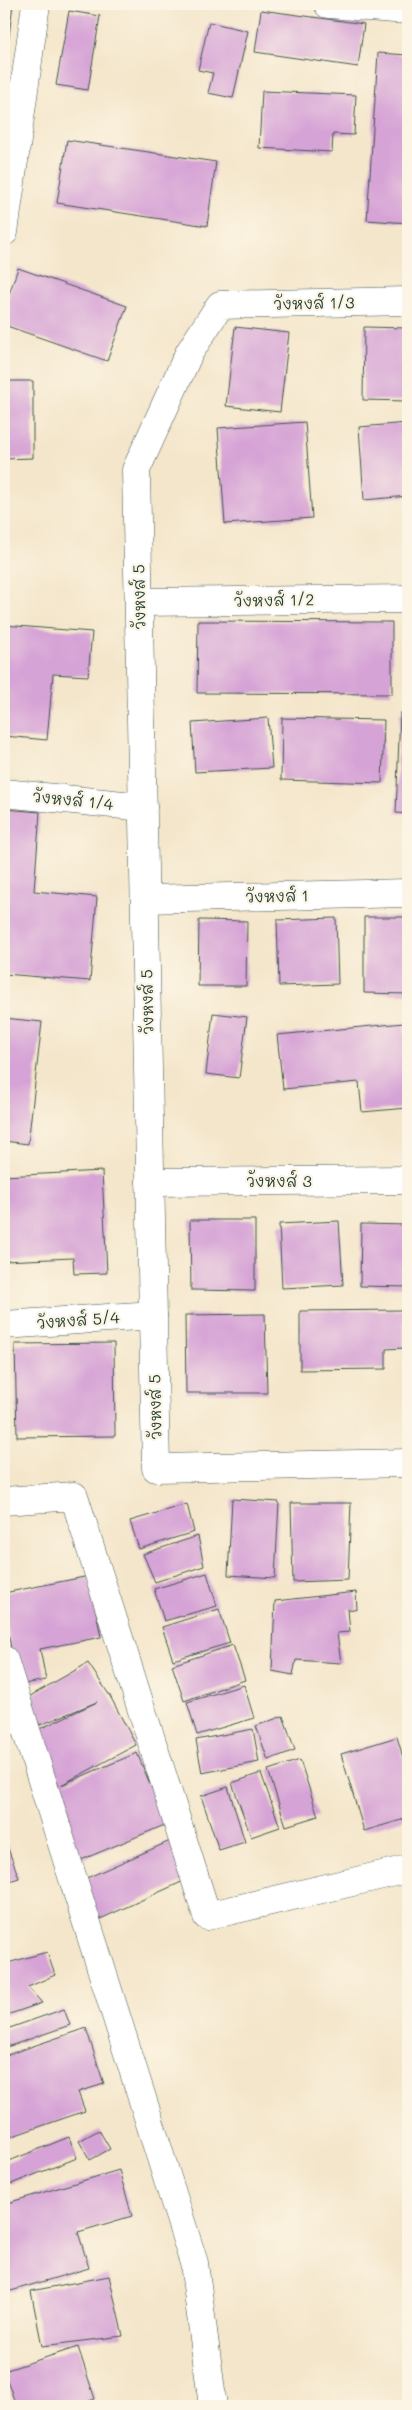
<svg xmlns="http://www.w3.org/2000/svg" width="412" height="2410" font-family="Mali,'Playpen Sans Thai',sans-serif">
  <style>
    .building { fill: #d6a3d6 }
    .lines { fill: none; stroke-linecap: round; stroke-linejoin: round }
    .street-casing { stroke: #3f564b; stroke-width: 29 }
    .street { stroke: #fff; stroke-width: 28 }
    .labels { text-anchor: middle; stroke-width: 4.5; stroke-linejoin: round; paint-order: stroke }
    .street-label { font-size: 16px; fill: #1f3d34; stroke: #fcf5e5 }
  </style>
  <rect width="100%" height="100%" fill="#fcf5e5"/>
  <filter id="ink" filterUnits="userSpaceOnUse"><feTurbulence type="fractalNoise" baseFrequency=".02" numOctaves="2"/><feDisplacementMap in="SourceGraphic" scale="10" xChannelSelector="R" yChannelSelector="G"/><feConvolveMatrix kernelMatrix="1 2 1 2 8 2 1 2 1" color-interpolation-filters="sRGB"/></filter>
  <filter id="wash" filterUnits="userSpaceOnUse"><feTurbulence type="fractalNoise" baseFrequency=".0096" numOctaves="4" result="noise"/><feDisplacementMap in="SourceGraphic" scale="20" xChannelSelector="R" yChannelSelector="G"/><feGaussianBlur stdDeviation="1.12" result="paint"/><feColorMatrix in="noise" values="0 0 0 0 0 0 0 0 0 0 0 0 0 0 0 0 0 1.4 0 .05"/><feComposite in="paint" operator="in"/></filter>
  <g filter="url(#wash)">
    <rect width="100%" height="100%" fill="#f4e6cb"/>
    <g id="blocks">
      <!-- building -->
      <g class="building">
        <path d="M4,4H13L5,68H4Z"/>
        <path d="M261,10L364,24L358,67L255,52Z"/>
        <path d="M69,11L100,16L88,90L56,85Z"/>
        <path d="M209,22L248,31L233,98L208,93L213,73L198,70Z"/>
        <path d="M378,53L408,55V223L367,220Z"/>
        <path d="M262,91L356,95L354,135L333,134L332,152L259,148Z"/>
        <path d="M67,140L216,162L207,226L57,203Z"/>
        <path d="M18,268L127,306L107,361L4,325V309Z"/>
        <path d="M235,327L289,333L280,412L226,406Z"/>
        <path d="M364,327L408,328V401L363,400Z"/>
        <path d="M4,381H33V458L4,459Z"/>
        <path d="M305,422L312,518L225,524L218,428Z"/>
        <path d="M408,423V496L364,500L359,427Z"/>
        <path d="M198,621L392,622V694L197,693Z"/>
        <path d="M4,625L92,632L88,676L53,674L47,740L4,736Z"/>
        <path d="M400,713L408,714V814L396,813Z"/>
        <path d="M268,718L272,768L195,772L192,723Z"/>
        <path d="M282,718L384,720L382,783L281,780Z"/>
        <path d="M4,809L40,812L34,891L97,897L90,981L4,974Z"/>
        <path d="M364,917H408V994L364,993Z"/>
        <path d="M336,918L338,984L279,986L277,920Z"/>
        <path d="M199,920L247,921L246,986H198Z"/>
        <path d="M213,1013L247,1017L239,1078L206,1074Z"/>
        <path d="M4,1018L42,1022L28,1144L4,1141Z"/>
        <path d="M404,1023L408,1066V1108L362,1112L359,1082L283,1089L277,1035Z"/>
        <path d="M102,1171L107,1273L74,1274L73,1258L4,1261V1176Z"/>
        <path d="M190,1220H255V1291L191,1290Z"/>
        <path d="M339,1221L343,1285L282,1288L279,1224Z"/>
        <path d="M361,1224L408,1225V1287L360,1286Z"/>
        <path d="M404,1310V1348L386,1349V1369L300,1370V1311Z"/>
        <path d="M265,1314L267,1393H186L185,1315Z"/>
        <path d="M114,1343L115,1436L17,1437L15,1344Z"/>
        <path d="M232,1499L279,1502L275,1578L228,1575Z"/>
        <path d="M291,1503H351L348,1580L293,1582Z"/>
        <path d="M187,1504L194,1532L139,1549L130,1521Z"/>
        <path d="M198,1536L204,1566L155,1582L143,1554Z"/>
        <path d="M207,1573L217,1606L164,1621L154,1589Z"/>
        <path d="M89,1576L101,1637L40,1649L46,1680L18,1685L4,1611V1593Z"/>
        <path d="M356,1592L357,1610L348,1609L350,1632L337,1633L341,1663L296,1660L293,1675L272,1671L275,1601Z"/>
        <path d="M219,1609L230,1643L173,1660L162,1627Z"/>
        <path d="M233,1645L245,1680L184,1701L172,1665Z"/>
        <path d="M88,1663L110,1696L136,1745L61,1785L137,1753L167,1824L81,1860L51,1789L59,1786L33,1732L97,1702L40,1725L25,1699Z"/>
        <path d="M244,1685L254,1718L197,1735L187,1702Z"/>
        <path d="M283,1716L295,1750L268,1760L256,1726Z"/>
        <path d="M253,1729L259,1762L202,1773L196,1740Z"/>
        <path d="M397,1737L408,1774V1818L364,1831L341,1754Z"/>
        <path d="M300,1760L318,1816L286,1826L268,1770Z"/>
        <path d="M261,1773L280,1827L251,1837L232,1783Z"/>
        <path d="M228,1787L245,1842L219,1850L201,1796Z"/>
        <path d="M4,1838L19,1878L4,1883Z"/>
        <path d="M170,1841L188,1879L98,1920L80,1881Z"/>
        <path d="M47,1952L55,1975L28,1987L42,2003L4,2016V1964Z"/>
        <path d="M64,2009L70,2025L4,2048V2030Z"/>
        <path d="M86,2028L104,2084L78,2092L85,2111L4,2139V2056Z"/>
        <path d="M99,2130L110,2149L90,2160L79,2141Z"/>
        <path d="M69,2137L77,2158L11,2184L4,2176V2163Z"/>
        <path d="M119,2170L132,2216L78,2232L89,2268L4,2293V2204Z"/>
        <path d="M109,2276L123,2336L42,2346L31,2291Z"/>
        <path d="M78,2347L95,2399L73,2406H16L4,2371Z"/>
      </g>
    </g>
  </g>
  <g filter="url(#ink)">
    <use href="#blocks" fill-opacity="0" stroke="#3f564b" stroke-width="1"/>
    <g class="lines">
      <defs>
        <g id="street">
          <path d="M328,4L408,10"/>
          <path d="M4,232L36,4"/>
          <path d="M408,301L220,305L189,353L136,470L156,1468L408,1463"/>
          <path d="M139,602L408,599"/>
          <path d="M4,793L143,807"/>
          <path d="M145,899L408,893"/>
          <path d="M150,1182L408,1180"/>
          <path d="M4,1325L153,1315"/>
          <path d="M4,1501L74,1496L207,1916L408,1869"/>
          <path d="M4,1660L194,2263L213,2406"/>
        </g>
      </defs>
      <!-- street casing -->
      <use href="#street" class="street-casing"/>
      <!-- street -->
      <use href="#street" class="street"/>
    </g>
  </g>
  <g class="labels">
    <!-- street labels -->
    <g class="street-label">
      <text transform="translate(314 303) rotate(-1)" y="6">วังหงส์ 1/3</text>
      <text transform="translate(139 597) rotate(-91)" y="6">วังหงส์ 5</text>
      <text transform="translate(274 600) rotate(-1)" y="6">วังหงส์ 1/2</text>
      <text transform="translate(73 800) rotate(6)" y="6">วังหงส์ 1/4</text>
      <text transform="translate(277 896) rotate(-1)" y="6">วังหงส์ 1</text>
      <text transform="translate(147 1002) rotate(-91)" y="6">วังหงส์ 5</text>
      <text x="279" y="1187">วังหงส์ 3</text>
      <text transform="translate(78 1320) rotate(-4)" y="6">วังหงส์ 5/4</text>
      <text transform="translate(155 1407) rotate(-91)" y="6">วังหงส์ 5</text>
    </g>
  </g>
  <!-- margin -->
  <rect width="412" height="2410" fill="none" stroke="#fcf5e5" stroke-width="20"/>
</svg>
